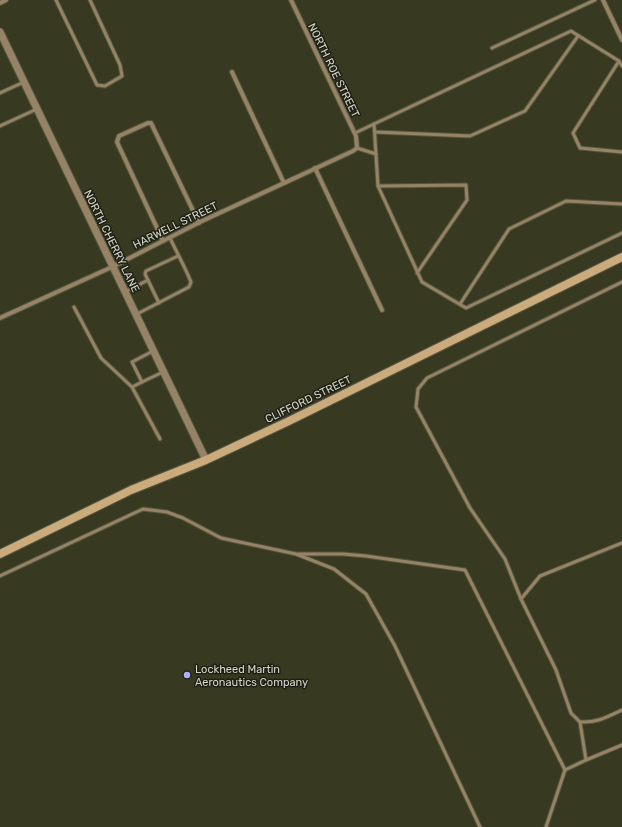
<svg xmlns="http://www.w3.org/2000/svg" width="622" height="827" font-family="Rubik,sans-serif">
  <style>
    .lines { fill: none; stroke-linecap: round; stroke-linejoin: round }
    .service-casing { stroke: #54553f; stroke-width: 5 }
    .minor-casing { stroke: #54553f; stroke-width: 6 }
    .tertiary-casing { stroke: #54553f; stroke-width: 9 }
    .secondary-casing { stroke: #54553f; stroke-width: 10 }
    .service { stroke: #968264; stroke-width: 3 }
    .minor { stroke: #968264; stroke-width: 4 }
    .tertiary { stroke: #968264; stroke-width: 7 }
    .secondary { stroke: #cbab7c; stroke-width: 8 }
    .poi-dot { fill: #acaffb; stroke: #1f2015; stroke-width: 1.5 }
    .labels { text-anchor: middle; stroke-width: 3; stroke-linejoin: round; paint-order: stroke }
    .street-label { font-size: 11px; fill: #d4d5c7; stroke: #1f2015 }
    .poi-label { font-size: 11px; fill: #d4d5c7; stroke: #1f2015; text-anchor: start }
  </style>
  <rect width="100%" height="100%" fill="#383921"/>
  <g class="lines">
    <defs>
      <g id="service">
        <path d="M56,0L97,85L105,86L122,76L120,65L90,0"/>
        <path d="M492,48L595,0"/>
        <path d="M619,61L573,133L580,148L622,152"/>
        <path d="M622,66L619,61L571,31L374,124L378,186L422,282L466,308L622,233"/>
        <path d="M0,93L24,82"/>
        <path d="M0,126L37,109"/>
        <path d="M375,132L470,136L525,111L578,36"/>
        <path d="M355,133L374,124"/>
        <path d="M357,148L376,154"/>
        <path d="M378,186L466,185L467,200L417,273"/>
        <path d="M622,282L427,378L418,389L416,407L470,508L505,559L521,599L556,670L571,713L580,722C597,723 607,717 622,710"/>
        <path d="M125,292L148,280"/>
        <path d="M159,303L145,274L146,271L178,256"/>
        <path d="M460,304L509,229L566,201L622,204"/>
        <path d="M74,307L101,358L132,387"/>
        <path d="M137,314L189,287L191,282C185,267 177,253 170,238"/>
        <path d="M153,351L132,362L142,382L163,372"/>
        <path d="M142,382L132,387L160,439"/>
        <path d="M298,554H343L366,556L465,570L565,770L586,760L580,722"/>
        <path d="M0,576L143,509L167,512L183,518L221,538L296,554L334,569L366,594L395,646L480,827"/>
        <path d="M521,599L540,576L622,543"/>
        <path d="M586,760L622,745"/>
        <path d="M546,827L565,770"/>
      </g>
      <g id="minor">
        <path d="M603,0L622,40"/>
        <path d="M0,3L6,0"/>
        <path d="M232,72L284,183"/>
        <path d="M315,168L382,310"/>
        <path d="M163,241L117,142L119,136L148,123H151L199,223"/>
        <path d="M0,318L112,267L200,222L353,151L357,148L356,136L291,0"/>
      </g>
      <path id="tertiary" d="M0,32L206,460"/>
      <path id="secondary" d="M0,554L131,490L206,460L289,421L622,257"/>
    </defs>
    <!-- service casing -->
    <use href="#service" class="service-casing"/>
    <!-- minor casing -->
    <use href="#minor" class="minor-casing"/>
    <!-- tertiary casing -->
    <use href="#tertiary" class="tertiary-casing"/>
    <!-- secondary casing -->
    <use href="#secondary" class="secondary-casing"/>
    <!-- service -->
    <use href="#service" class="service"/>
    <!-- minor -->
    <use href="#minor" class="minor"/>
    <!-- tertiary -->
    <use href="#tertiary" class="tertiary"/>
    <!-- secondary -->
    <use href="#secondary" class="secondary"/>
  </g>
  <!-- markers -->
  <circle class="poi-dot" cx="187" cy="675" r="4"/>
  <g class="labels">
    <!-- street labels -->
    <g class="street-label">
      <text transform="translate(334 70) rotate(64)" y="4">NORTH ROE STREET</text>
      <text transform="translate(175 225) rotate(-26)" y="4">HARWELL STREET</text>
      <text transform="translate(112 241) rotate(64)" y="4">NORTH CHERRY LANE</text>
      <text transform="translate(308 399) rotate(-26)" y="4">CLIFFORD STREET</text>
    </g>
    <!-- poi labels -->
    <g class="poi-label">
      <text x="195" y="673">Lockheed Martin<tspan x="195" dy="13">Aeronautics Company</tspan></text>
    </g>
  </g>
</svg>
